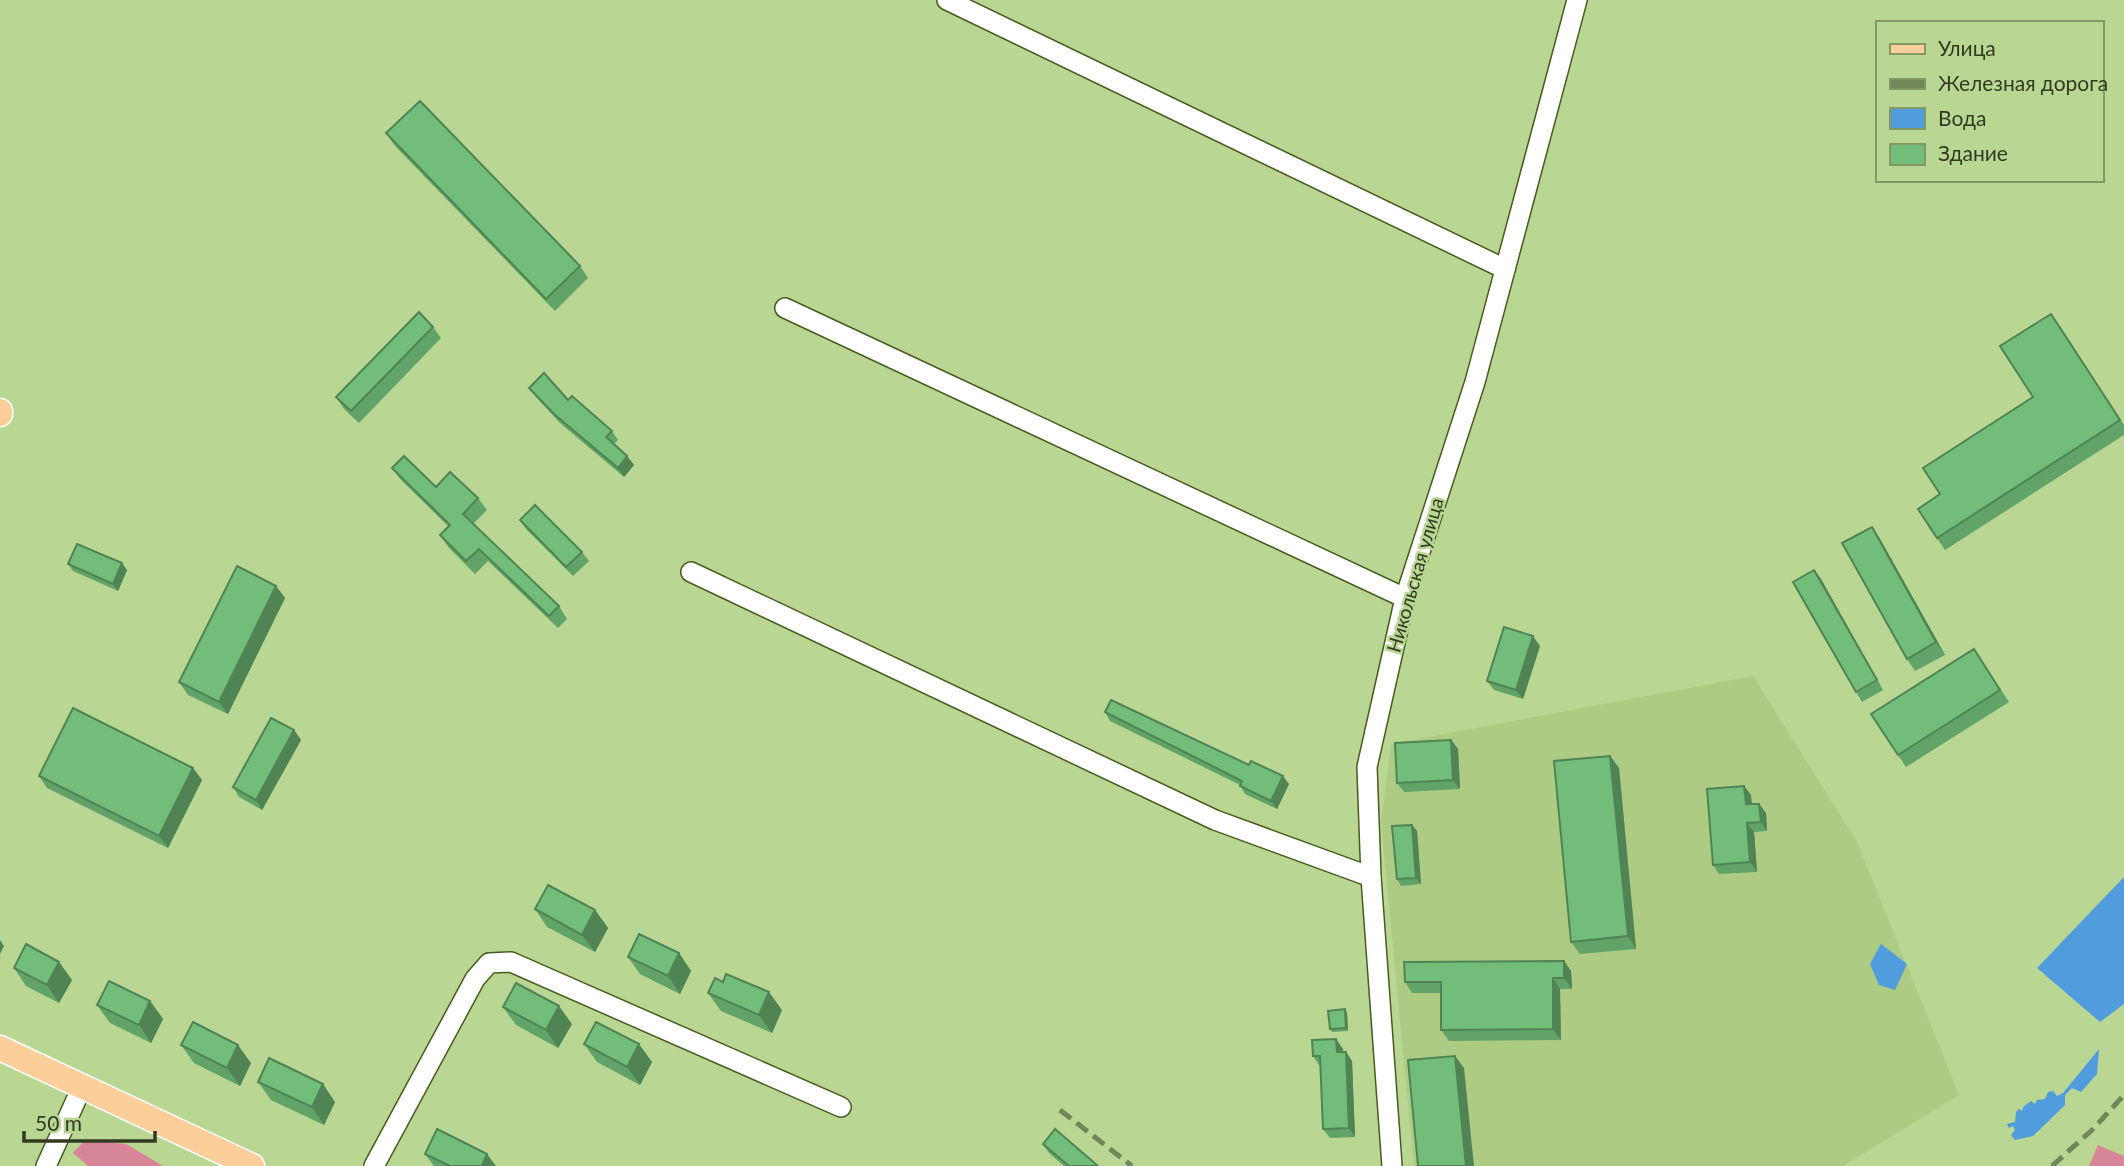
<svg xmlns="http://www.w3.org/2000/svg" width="2124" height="1166" font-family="Lato,sans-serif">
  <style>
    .built { fill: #adcb82 }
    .green { fill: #d78697 }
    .water { fill: #519cdd }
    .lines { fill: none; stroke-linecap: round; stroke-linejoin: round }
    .minor-casing { stroke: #465d1e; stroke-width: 22 }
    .major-casing { stroke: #fff; stroke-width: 27 }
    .minor { stroke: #fff; stroke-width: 19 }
    .major { stroke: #fcce9a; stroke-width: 24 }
    .rail { stroke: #738658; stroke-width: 5; stroke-dasharray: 14 7; stroke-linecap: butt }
    .wall { fill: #62a369 }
    .shaded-wall { fill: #508455 }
    .building { fill: #72bd7a; stroke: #508455; stroke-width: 2 }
    .labels { text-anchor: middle; stroke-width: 5; stroke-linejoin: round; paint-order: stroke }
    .street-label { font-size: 19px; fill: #313b21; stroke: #bad693 }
  </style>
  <rect width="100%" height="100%" fill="#bad693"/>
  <!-- built -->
  <path class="built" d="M1753,676L1857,842L1959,1095L1843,1166H1414L1381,823L1391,744Z"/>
  <!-- green -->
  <g class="green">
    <path d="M85,1140L126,1144L163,1166H88L73,1153Z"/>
    <path d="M2098,1145L2124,1156V1166H2089Z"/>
  </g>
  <!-- water -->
  <g class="water">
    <path d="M2124,877V1004L2100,1022L2037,968Z"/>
    <path d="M1881,944L1907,964L1895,990L1879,985L1870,964Z"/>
    <path d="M2099,1049L2097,1074L2081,1092L2072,1088L2065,1095V1105L2033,1136L2015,1140L2011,1135L2015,1130L2013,1126L2009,1128L2007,1124L2015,1122L2016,1112L2019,1109L2022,1111L2023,1107L2031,1101L2035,1104L2037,1100L2045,1099L2048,1092L2053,1091L2057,1096L2063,1093Z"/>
  </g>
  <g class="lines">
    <defs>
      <g id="minor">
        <path d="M947,0L1505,269"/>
        <path d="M785,308L1405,598"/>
        <path d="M691,572L1215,820L1371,877"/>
        <path d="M46,1166L82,1087"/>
        <path d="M374,1166L475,979L489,963L511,962L841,1107"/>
        <path d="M1392,1166L1371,877L1367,767L1405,598L1475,382L1577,0"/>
      </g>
      <g id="major">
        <path d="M0,411V414"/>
        <path d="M0,1048L252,1166"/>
      </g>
    </defs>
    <!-- minor casing -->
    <use href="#minor" class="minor-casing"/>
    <!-- major casing -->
    <use href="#major" class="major-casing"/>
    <!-- minor -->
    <use href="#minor" class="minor"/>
    <!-- major -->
    <use href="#major" class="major"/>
    <!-- rail -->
    <g class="rail">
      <path d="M1060,1110L1132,1166"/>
      <path d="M2052,1166L2092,1130L2124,1095"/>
    </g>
  </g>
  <!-- wall -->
  <g class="wall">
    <path d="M386,133L580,266L588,278L555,311L395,146Z"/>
    <path d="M2060,326L2124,425V435L1945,550L1937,538L2033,397Z"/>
    <path d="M433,327L441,338L359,423L344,409L336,397Z"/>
    <path d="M529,388L568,400L612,431L618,440L614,444L627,456L634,465L624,477L560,423L536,397Z"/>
    <path d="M392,468L436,487L478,498L487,510L473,524L559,606L567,619L558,628L488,561L475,574L449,548L440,535L449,527L401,480Z"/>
    <path d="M520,520L582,552L589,561L573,576L526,529Z"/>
    <path d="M1872,527L1880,539L1945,655L1915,671L1907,659Z"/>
    <path d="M68,564L127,570L118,591L73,571Z"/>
    <path d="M1814,570L1821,579L1883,690L1862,702L1856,692Z"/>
    <path d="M276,586L285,598L228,714L188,695L179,682Z"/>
    <path d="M1540,646L1523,699L1494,690L1487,681Z"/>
    <path d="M1974,649L2009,702L1906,767L1898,755Z"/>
    <path d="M1105,712L1289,784L1277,809L1245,794L1240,785L1110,721Z"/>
    <path d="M294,730L301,740L262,810L239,797L233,787Z"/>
    <path d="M1451,740L1458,749L1460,789L1404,792L1397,783Z"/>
    <path d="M1610,756L1619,768L1636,949L1580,954L1571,942Z"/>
    <path d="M193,768L202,780L168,848L47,788L39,776Z"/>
    <path d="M1744,786L1751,795L1752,804H1759L1766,813L1767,831L1754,832L1757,872L1719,874L1713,865Z"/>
    <path d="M1412,825L1417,831L1421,884L1401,886L1397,879Z"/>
    <path d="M535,909L595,910L608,928L595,952L547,927Z"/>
    <path d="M679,953L691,971L680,994L640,974L628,957Z"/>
    <path d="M1564,961L1571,971L1572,989H1560L1561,1040L1449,1041L1441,1030V993H1412L1405,982Z"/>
    <path d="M59,962L72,980L59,1003L26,986L14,968Z"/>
    <path d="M708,993L782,1010L772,1033L721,1011Z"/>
    <path d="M150,1001L163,1019L151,1043L110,1023L97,1005Z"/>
    <path d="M503,1007L572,1024L558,1048L516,1025Z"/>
    <path d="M1345,1009L1347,1013L1348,1031L1332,1032L1330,1029Z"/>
    <path d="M1336,1039L1343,1049V1052H1346L1352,1061L1355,1137L1330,1138L1323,1129L1320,1065H1319L1313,1056Z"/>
    <path d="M584,1044L652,1062L640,1085L597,1062Z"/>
    <path d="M181,1045L251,1063L240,1086L194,1063Z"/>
    <path d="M258,1082L335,1102L324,1125L271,1100Z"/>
    <path d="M1043,1144L1098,1166H1064L1049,1153Z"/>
    <path d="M425,1154L496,1166H434Z"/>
  </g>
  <!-- shaded-wall -->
  <g class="shaded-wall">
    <path d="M627,456L634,465L624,477L618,468Z"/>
    <path d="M1872,527L1880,539L1945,655L1936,642Z"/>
    <path d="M122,563L127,570L118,591L113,584Z"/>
    <path d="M1814,570L1821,579L1883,690L1877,680Z"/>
    <path d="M276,586L285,598L228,714L219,702Z"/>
    <path d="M1533,636L1540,646L1523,699L1516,690Z"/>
    <path d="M294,730L301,740L262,810L256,800Z"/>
    <path d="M1451,740L1458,749L1460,789L1453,780Z"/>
    <path d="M1610,756L1619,768L1636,949L1628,936Z"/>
    <path d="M193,768L202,780L168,848L159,836Z"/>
    <path d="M1283,776L1289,784L1277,809L1271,801Z"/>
    <path d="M1744,786L1751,795L1752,814L1746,804Z"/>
    <path d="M1759,804L1766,813L1767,831L1761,822Z"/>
    <path d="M1747,823L1754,832L1757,872L1750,862Z"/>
    <path d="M1412,825L1417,831L1421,884L1416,878Z"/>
    <path d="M595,910L608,928L595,952L582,935Z"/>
    <path d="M0,940L4,946L0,954Z"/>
    <path d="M679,953L691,971L680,994L668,976Z"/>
    <path d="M1564,961L1571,971L1572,989L1564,978Z"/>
    <path d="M59,962L72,980L59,1003L47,985Z"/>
    <path d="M1553,978L1560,989L1561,1040L1553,1029Z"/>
    <path d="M769,992L782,1010L772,1033L759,1015Z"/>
    <path d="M150,1001L163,1019L151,1043L139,1025Z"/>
    <path d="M559,1006L572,1024L558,1048L546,1030Z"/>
    <path d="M1345,1009L1347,1013L1348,1031L1346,1028Z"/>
    <path d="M1336,1039L1343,1049V1062L1337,1052Z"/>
    <path d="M639,1044L652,1062L640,1085L627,1067Z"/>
    <path d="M238,1045L251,1063L240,1086L227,1068Z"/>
    <path d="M1346,1052L1352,1061L1355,1137L1349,1128Z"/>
    <path d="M1455,1056L1464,1068L1474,1166H1466Z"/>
    <path d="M323,1084L335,1102L324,1125L312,1107Z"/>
    <path d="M487,1154L496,1166H482Z"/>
  </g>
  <!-- building -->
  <g class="building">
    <path d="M420,101L580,266L546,299L386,133Z"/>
    <path d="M419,312L433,327L351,411L336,397Z"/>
    <path d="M2051,314L2120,420L1937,538L1918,509L1940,494L1923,468L2033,397L2000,346Z"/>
    <path d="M544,373L568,400L572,396L612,431L606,437L627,456L618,468L554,414L529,388Z"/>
    <path d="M404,456L436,487L450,472L478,498L463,514L559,606L549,616L479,549L466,561L440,535L450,525L392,468Z"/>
    <path d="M535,505L582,552L566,567L520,520Z"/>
    <path d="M1872,527L1936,642L1907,659L1842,543Z"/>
    <path d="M77,544L122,563L113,584L68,564Z"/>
    <path d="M237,566L276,586L219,702L179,682Z"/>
    <path d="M1814,570L1877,680L1856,692L1793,582Z"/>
    <path d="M1504,627L1533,636L1516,690L1487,681Z"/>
    <path d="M1974,649L2000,690L1898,755L1871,714Z"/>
    <path d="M1111,700L1249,765L1251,761L1283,776L1271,801L1240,786L1242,781L1105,712Z"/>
    <path d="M73,708L193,768L159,836L39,776Z"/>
    <path d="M271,718L294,730L256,800L233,787Z"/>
    <path d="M1451,740L1453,780L1397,783L1395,743Z"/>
    <path d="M1610,756L1628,936L1571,942L1554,761Z"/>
    <path d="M1744,786L1746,804H1759L1761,822L1747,823L1750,862L1713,865L1707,789Z"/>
    <path d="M1412,825L1416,878L1397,879L1392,826Z"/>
    <path d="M548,885L595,910L582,935L535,909Z"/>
    <path d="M639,934L679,953L668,976L628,957Z"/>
    <path d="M26,944L59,962L47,985L14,968Z"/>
    <path d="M1564,961V978H1553V1029L1441,1030V982H1405L1404,962Z"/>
    <path d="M726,974L769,992L759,1015L708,993L715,978L723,982Z"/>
    <path d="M109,981L150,1001L139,1025L97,1005Z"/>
    <path d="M516,983L559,1006L546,1030L503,1007Z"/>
    <path d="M1345,1009L1346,1028L1330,1029L1328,1011Z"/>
    <path d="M193,1022L238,1045L227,1068L181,1045Z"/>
    <path d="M596,1022L639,1044L627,1067L584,1044Z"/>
    <path d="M1336,1039L1337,1052H1346L1349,1128L1323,1129L1320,1056H1313L1312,1040Z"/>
    <path d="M1455,1056L1466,1166H1418L1408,1060Z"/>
    <path d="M269,1058L323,1084L312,1107L258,1082Z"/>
    <path d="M437,1129L487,1154L482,1166H450L425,1154Z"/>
    <path d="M1055,1129L1098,1166H1069L1043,1144Z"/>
  </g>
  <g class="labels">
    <!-- street labels -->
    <g class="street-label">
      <text transform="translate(1415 575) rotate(-74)" y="7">Никольская улица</text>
    </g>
  </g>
  <!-- legend -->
  <rect x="1876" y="21" width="228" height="161" fill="#bad693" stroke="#839865" stroke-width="2"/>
  <rect x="1890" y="44" width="35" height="10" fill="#fcce9a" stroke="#839865" stroke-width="2"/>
  <text x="1938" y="56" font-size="21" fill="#313b21">Улица</text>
  <rect x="1890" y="79" width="35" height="10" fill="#738658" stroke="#839865" stroke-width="2"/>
  <text x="1938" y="91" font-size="21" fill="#313b21">Железная дорога</text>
  <rect x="1890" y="108" width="35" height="21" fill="#519cdd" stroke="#839865" stroke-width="2"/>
  <text x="1938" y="126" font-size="21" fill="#313b21">Вода</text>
  <rect x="1890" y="144" width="35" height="21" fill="#72bd7a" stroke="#839865" stroke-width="2"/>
  <text x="1938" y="161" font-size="21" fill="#313b21">Здание</text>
  <!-- scale -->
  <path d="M24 1131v10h131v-10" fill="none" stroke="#313b21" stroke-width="3.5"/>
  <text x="35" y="1131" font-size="21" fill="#313b21" stroke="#bad693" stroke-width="5" paint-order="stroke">50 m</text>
</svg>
